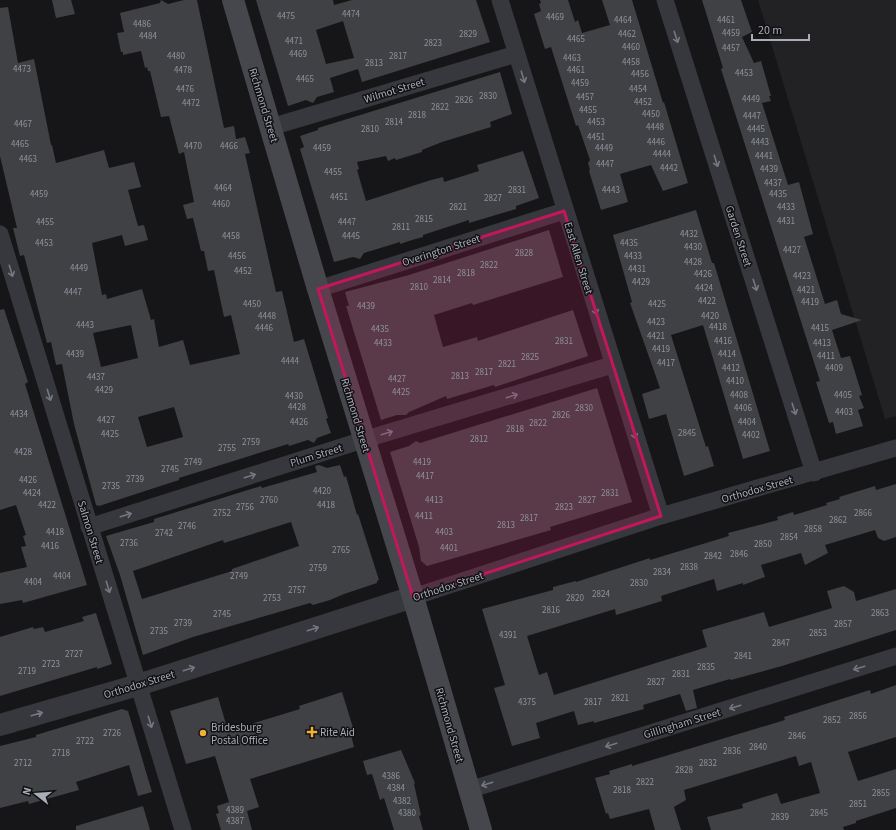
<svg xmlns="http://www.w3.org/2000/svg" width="896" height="830" font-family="'Source Sans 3',sans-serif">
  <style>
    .built { fill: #222225 }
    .building { fill: #404145; fill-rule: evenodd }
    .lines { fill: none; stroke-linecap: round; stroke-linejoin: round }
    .minor { stroke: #37383d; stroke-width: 17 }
    .tertiary { stroke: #37383d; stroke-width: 22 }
    .secondary { stroke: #45474d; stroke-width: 22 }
    .oneway { stroke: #757881 }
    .marked { fill: #c2185b; fill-opacity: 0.2; stroke: #c2185b; stroke-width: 3; stroke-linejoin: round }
    .poi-dot { fill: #f2b134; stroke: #111113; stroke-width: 1.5 }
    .labels { text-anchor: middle; stroke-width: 3; stroke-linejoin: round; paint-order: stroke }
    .number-label { font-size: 9px; fill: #8e929b }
    .street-label { font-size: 11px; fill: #a8adb8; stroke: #111113 }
    .poi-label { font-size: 11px; fill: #a8adb8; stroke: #111113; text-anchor: start }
  </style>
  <rect width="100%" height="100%" fill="#161618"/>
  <!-- built -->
  <path class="built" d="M758,0H896V416L885,419Z"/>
  <!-- building -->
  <g class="building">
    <path d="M52,0H71L75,14L56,18Z"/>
    <path d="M161,0L168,4L184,0H197L224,128L234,126L236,139L245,137L250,153L245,154L276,292L282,291L294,342L304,339L328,418L326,419L331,433L317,438L314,443L308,440L289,446L288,444L179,478V480L99,506L96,505L74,424L62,364L56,365L51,342L47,343L24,255L20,256L13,228H17L0,156V8L8,7L18,63L34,59L51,145H52L56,163L104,150L109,168L134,162L141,187L128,190L138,226L144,225L148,240L125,246L122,235L92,243L102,295L106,294L107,299L142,289L151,320L154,319L159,347L183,340L190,365L240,354L231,315L224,317L214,270L208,271L204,251H201L193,218L187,219L183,205L194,202L184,152L179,154L169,116L161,117L150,71H148L147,67L145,68L141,51L123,55V52H121L117,33L124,32L120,13L160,3ZM131,325L138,358L101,367L93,333ZM174,407L183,437L147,447L138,417Z"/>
    <path d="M256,0H333L334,5L352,0H476L490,42L362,82L358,69L330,78L334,92L317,97L313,103L306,100L288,106ZM343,21L354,58L326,64L316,30Z"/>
    <path d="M540,0H568L575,22L578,20L582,33L610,25L602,0H632L663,103L664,102L688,183L663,191L651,165L620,174L628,202L601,210L589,171L590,170L588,163L590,160L578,125L576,126L551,47L545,49L534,14L541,11L539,4L541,3Z"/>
    <path d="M702,0H741L752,32L742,37L754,63L761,61L771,96H769L771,101L762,103L788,185L799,182L813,234L804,237L825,304L837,300L841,314L862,320L832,330L841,358L850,356L862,395L859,396L864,408L858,410L863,426L836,434L833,422L829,423L816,382L820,381L811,353L721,69L723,68Z"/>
    <path d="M500,72L512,114L490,122L491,127L442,142L422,150V152L396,160L395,158L388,161L386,156L357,162L359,169L357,170L366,201L431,180L443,177L444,182L479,171L477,165L523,151L539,198L516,206V209L469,223V220L423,235V237L412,240L400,244V242L364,253L360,259L353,257L334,262L300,149L304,147L300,136L318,130V128Z"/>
    <path d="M696,210L712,263H714L770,451L743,459L703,325L671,335L706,447L708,446L714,466L684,476L666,414L649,419L642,394L660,388L630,303L632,302L613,235Z"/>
    <path d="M549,230L563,277L473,305L472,303L434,315L443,347L477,337L478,341L573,310L588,356L495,387L494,385L447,399L446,396L409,412L406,415H397L381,420L346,306H349L345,292L409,275Z"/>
    <path d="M4,309L28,382L25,384L87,585L23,603L22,600L0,604V573L27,567L21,547L26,546L23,536L26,535L16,505L0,510V310Z"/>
    <path d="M597,388L632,502L550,527L551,530L427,566L421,561L419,547L390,452L409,446L416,441L420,443Z"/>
    <path d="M319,465L327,468L340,465L344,477L346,476L357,515L358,514L379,580L377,581V583L344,594L330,600L313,605L310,603L193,637L143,655L120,575L106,536L154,522V519L261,486L262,488L317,472L315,466ZM291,522L299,546L232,569V571L142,599L133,571L223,540L224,543Z"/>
    <path d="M896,484V537L884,541L878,538L875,530L825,545L828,553L805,565L801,553L761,565L765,577L743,585V583L717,591L714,579L661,596L662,601L616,615L615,609L527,636L539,675L547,672L554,695L707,647L702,630L726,623L764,612L769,627L832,608L827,591L844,586L854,592L856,601L896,589V630L782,666L731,680L730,679L693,690L697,708L686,711L680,694L643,705L644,709L594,723V721L578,725L574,711L536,723L540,738L512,746L494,688L505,685L482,609L553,590V587L576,581V582L650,558V560L729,536L728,533L778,520L777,517L793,512L794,515L827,505L826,503L840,499L839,497L875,486L876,490Z"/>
    <path d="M96,613L112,664L97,669V667L0,696V637L33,627L34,629L43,627L45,632L84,621L82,617Z"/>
    <path d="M896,685V737L848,752L858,781L896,769V808L856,821V823L843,827L844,830H711L707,817L743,808L742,804L777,793L781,804L820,793L811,762L799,766L796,756L684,790L686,800L674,807L681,830H655L649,809L610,819L608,813L606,814L595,778L610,774L609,771L632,764V766L785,720L784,717L870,690L871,694Z"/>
    <path d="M342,692L355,734L351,735L354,747L250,779L259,807L247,811L252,830H221L216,814L219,813L217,806L229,802L215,756L186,764L170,711L218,697L228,731L300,709L299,706Z"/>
    <path d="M122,709L128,711L152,792L138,796L129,765L76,782L79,790L29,804L28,801L0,808V746L36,737V735Z"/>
    <path d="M401,750L415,783L414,784L421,815L419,816L423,830H394L384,798L380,800L372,774L367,775L363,761Z"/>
    <path d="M143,806L150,830H76V826Z"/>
  </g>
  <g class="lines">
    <!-- minor -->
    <g class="minor">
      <path d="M500,0L661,516"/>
      <path d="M665,0L814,473"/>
      <path d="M271,127L516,54"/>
      <path d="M0,234L183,830"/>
      <path d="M318,289L564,211"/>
      <path d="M89,527L363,440L612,365"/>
      <path d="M413,597L661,516L896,448"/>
      <path d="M469,790L896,656"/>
    </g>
    <!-- tertiary -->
    <path class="tertiary" d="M0,725L138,685L413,597"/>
    <!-- secondary -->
    <path class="secondary" d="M233,0L318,289L413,597L481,830"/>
  </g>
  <!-- one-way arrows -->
  <defs><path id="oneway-shaft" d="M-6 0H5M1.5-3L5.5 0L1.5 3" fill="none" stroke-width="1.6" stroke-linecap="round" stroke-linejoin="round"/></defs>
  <g class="oneway">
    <use href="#oneway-shaft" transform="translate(676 37) rotate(72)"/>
    <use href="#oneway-shaft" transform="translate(523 77) rotate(73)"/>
    <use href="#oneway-shaft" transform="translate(716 161) rotate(72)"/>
    <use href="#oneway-shaft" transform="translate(11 271) rotate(73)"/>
    <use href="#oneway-shaft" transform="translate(755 285) rotate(72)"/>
    <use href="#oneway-shaft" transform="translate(595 309) rotate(73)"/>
    <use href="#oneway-shaft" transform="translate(49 395) rotate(73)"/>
    <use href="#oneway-shaft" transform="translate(512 396) rotate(-17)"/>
    <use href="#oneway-shaft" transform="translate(794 409) rotate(72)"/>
    <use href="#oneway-shaft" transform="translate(387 433) rotate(-17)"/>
    <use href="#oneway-shaft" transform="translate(634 433) rotate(72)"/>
    <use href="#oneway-shaft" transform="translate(250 476) rotate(-17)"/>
    <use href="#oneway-shaft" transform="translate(126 515) rotate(-17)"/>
    <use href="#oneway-shaft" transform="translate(108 587) rotate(73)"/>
    <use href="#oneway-shaft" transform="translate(313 629) rotate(-18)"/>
    <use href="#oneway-shaft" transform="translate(859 668) rotate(163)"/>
    <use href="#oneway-shaft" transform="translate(189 669) rotate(-18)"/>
    <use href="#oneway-shaft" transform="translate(735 707) rotate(163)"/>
    <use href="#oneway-shaft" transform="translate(37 714) rotate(-16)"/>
    <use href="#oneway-shaft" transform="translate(150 722) rotate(73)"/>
    <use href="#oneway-shaft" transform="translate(611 745) rotate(163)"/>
    <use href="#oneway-shaft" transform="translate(487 784) rotate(163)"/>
  </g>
  <!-- marked area -->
  <path class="marked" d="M564,211L661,516L413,597L318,289Z"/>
  <!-- markers -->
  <g class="poi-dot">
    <path d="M310 726h4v4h4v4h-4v4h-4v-4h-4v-4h4z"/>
    <circle cx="203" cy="733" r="4"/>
  </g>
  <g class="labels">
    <!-- number labels -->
    <g class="number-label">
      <text x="351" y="17">4474</text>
      <text x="286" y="19">4475</text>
      <text x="555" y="20">4469</text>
      <text x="623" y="23">4464</text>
      <text x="726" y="23">4461</text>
      <text x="142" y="27">4486</text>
      <text x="731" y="36">4459</text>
      <text x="468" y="37">2829</text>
      <text x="627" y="37">4462</text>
      <text x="148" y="39">4484</text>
      <text x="576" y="42">4465</text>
      <text x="294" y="44">4471</text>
      <text x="433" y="46">2823</text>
      <text x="631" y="50">4460</text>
      <text x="731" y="51">4457</text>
      <text x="298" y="57">4469</text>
      <text x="176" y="59">4480</text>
      <text x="398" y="59">2817</text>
      <text x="572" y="61">4463</text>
      <text x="631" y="65">4458</text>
      <text x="374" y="66">2813</text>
      <text x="22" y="72">4473</text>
      <text x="183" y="73">4478</text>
      <text x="576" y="73">4461</text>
      <text x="744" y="76">4453</text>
      <text x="640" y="77">4456</text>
      <text x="305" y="82">4465</text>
      <text x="580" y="86">4459</text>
      <text x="185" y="92">4476</text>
      <text x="638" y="92">4454</text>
      <text x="488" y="99">2830</text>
      <text x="585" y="100">4457</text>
      <text x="751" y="102">4449</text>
      <text x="464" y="103">2826</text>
      <text x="643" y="105">4452</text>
      <text x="191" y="106">4472</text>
      <text x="440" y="110">2822</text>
      <text x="588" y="113">4455</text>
      <text x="651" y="117">4450</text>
      <text x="417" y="118">2818</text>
      <text x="752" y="119">4447</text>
      <text x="394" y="125">2814</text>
      <text x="596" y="125">4453</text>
      <text x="23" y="127">4467</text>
      <text x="655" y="130">4448</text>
      <text x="370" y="132">2810</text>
      <text x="756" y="132">4445</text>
      <text x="596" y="140">4451</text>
      <text x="656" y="145">4446</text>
      <text x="760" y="145">4443</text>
      <text x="20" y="147">4465</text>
      <text x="193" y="149">4470</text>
      <text x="229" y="149">4466</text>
      <text x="322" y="151">4459</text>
      <text x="604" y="151">4449</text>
      <text x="662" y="157">4444</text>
      <text x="764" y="159">4441</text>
      <text x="28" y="162">4463</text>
      <text x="605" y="167">4447</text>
      <text x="669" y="171">4442</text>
      <text x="769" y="172">4439</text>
      <text x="333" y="175">4455</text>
      <text x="773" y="186">4437</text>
      <text x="223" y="191">4464</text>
      <text x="517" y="193">2831</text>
      <text x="611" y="193">4443</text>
      <text x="39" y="197">4459</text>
      <text x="778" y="197">4435</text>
      <text x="339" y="200">4451</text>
      <text x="493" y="201">2827</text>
      <text x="221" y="207">4460</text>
      <text x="458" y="210">2821</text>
      <text x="786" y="210">4433</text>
      <text x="424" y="222">2815</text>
      <text x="786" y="224">4431</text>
      <text x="45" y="225">4455</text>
      <text x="347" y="225">4447</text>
      <text x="401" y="230">2811</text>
      <text x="689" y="237">4432</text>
      <text x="231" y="239">4458</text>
      <text x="351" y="239">4445</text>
      <text x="44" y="246">4453</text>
      <text x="629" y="246">4435</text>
      <text x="693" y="250">4430</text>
      <text x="792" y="253">4427</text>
      <text x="524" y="256">2828</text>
      <text x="237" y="259">4456</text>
      <text x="633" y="259">4433</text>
      <text x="693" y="265">4428</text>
      <text x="489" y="268">2822</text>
      <text x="79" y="271">4449</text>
      <text x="637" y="272">4431</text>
      <text x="243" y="274">4452</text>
      <text x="466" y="276">2818</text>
      <text x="703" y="277">4426</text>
      <text x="802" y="279">4423</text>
      <text x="442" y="283">2814</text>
      <text x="641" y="285">4429</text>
      <text x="419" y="290">2810</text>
      <text x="704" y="291">4424</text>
      <text x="806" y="293">4421</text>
      <text x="73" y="295">4447</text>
      <text x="707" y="304">4422</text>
      <text x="810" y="305">4419</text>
      <text x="252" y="307">4450</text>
      <text x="657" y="307">4425</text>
      <text x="366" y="309">4439</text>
      <text x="267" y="319">4448</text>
      <text x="710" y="319">4420</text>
      <text x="656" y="325">4423</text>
      <text x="85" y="328">4443</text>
      <text x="718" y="330">4418</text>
      <text x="264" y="331">4446</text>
      <text x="820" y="331">4415</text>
      <text x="380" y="332">4435</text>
      <text x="656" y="339">4421</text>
      <text x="564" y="344">2831</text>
      <text x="723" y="344">4416</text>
      <text x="383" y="346">4433</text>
      <text x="822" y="346">4413</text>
      <text x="661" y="352">4419</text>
      <text x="75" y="357">4439</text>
      <text x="727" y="357">4414</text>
      <text x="826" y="359">4411</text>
      <text x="530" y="360">2825</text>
      <text x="290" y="364">4444</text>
      <text x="666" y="366">4417</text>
      <text x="507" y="367">2821</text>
      <text x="731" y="371">4412</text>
      <text x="834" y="371">4409</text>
      <text x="484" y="375">2817</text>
      <text x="460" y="379">2813</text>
      <text x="96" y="380">4437</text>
      <text x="397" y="382">4427</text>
      <text x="735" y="384">4410</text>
      <text x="104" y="393">4429</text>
      <text x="401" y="395">4425</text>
      <text x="739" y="398">4408</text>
      <text x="843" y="398">4405</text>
      <text x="294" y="399">4430</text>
      <text x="297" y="410">4428</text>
      <text x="584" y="411">2830</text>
      <text x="743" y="411">4406</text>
      <text x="844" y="415">4403</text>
      <text x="19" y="417">4434</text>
      <text x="561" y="418">2826</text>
      <text x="106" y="423">4427</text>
      <text x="299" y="425">4426</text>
      <text x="747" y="425">4404</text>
      <text x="538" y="426">2822</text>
      <text x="515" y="432">2818</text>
      <text x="687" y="436">2845</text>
      <text x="110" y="437">4425</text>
      <text x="751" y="438">4402</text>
      <text x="479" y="442">2812</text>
      <text x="251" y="445">2759</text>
      <text x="227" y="451">2755</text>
      <text x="23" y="455">4428</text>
      <text x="193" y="465">2749</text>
      <text x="422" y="465">4419</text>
      <text x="170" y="472">2745</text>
      <text x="425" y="479">4417</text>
      <text x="135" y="482">2739</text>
      <text x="28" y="483">4426</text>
      <text x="111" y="489">2735</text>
      <text x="322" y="494">4420</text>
      <text x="32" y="496">4424</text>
      <text x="610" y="496">2831</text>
      <text x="269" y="503">2760</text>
      <text x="434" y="503">4413</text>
      <text x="587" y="503">2827</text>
      <text x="47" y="508">4422</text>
      <text x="326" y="508">4418</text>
      <text x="245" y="510">2756</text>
      <text x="564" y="510">2823</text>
      <text x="222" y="516">2752</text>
      <text x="863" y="516">2866</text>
      <text x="424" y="519">4411</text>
      <text x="529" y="521">2817</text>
      <text x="838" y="523">2862</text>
      <text x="506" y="528">2813</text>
      <text x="187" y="529">2746</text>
      <text x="813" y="532">2858</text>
      <text x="55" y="535">4418</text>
      <text x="444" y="535">4403</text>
      <text x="164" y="536">2742</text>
      <text x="789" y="540">2854</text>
      <text x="129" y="546">2736</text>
      <text x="763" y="547">2850</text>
      <text x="50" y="549">4416</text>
      <text x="449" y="551">4401</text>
      <text x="341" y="553">2765</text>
      <text x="739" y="557">2846</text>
      <text x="713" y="559">2842</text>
      <text x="689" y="570">2838</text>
      <text x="318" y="571">2759</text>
      <text x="662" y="575">2834</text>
      <text x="62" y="579">4404</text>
      <text x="239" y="579">2749</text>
      <text x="33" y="585">4404</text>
      <text x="639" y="586">2830</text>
      <text x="297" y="593">2757</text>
      <text x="601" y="597">2824</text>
      <text x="272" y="601">2753</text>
      <text x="575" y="601">2820</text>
      <text x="551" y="613">2816</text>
      <text x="880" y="616">2863</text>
      <text x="222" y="617">2745</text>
      <text x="183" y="626">2739</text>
      <text x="843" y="627">2857</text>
      <text x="159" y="634">2735</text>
      <text x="818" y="636">2853</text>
      <text x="508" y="638">4391</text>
      <text x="781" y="646">2847</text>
      <text x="74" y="657">2727</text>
      <text x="743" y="659">2841</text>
      <text x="51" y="667">2723</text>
      <text x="706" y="670">2835</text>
      <text x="27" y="674">2719</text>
      <text x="681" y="677">2831</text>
      <text x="656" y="685">2827</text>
      <text x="620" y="701">2821</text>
      <text x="527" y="705">4375</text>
      <text x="593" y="705">2817</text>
      <text x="858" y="719">2856</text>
      <text x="832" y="723">2852</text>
      <text x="112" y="736">2726</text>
      <text x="797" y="739">2846</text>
      <text x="85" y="744">2722</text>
      <text x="758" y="750">2840</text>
      <text x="732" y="754">2836</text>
      <text x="61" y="756">2718</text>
      <text x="23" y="766">2712</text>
      <text x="708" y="766">2832</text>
      <text x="684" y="773">2828</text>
      <text x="391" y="779">4386</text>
      <text x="645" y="785">2822</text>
      <text x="396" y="791">4384</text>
      <text x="622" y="793">2818</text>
      <text x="881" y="796">2855</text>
      <text x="402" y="804">4382</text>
      <text x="858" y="807">2851</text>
      <text x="235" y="813">4389</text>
      <text x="407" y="816">4380</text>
      <text x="819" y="816">2845</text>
      <text x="780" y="820">2839</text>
      <text x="235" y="824">4387</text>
    </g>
    <!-- street labels -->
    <g class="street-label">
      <text transform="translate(394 90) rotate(-17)" y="4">Wilmot Street</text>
      <text transform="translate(264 105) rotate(73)" y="4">Richmond Street</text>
      <text transform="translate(739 236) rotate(72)" y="4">Garden Street</text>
      <text transform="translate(441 250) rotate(-18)" y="4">Overington Street</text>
      <text transform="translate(579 258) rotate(73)" y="4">East Allen Street</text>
      <text transform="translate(356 415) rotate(73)" y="4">Richmond Street</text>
      <text transform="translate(316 455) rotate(-17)" y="4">Plum Street</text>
      <text transform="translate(757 489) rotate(-16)" y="4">Orthodox Street</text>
      <text transform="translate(91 532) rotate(73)" y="4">Salmon Street</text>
      <text transform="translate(448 586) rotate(-18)" y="4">Orthodox Street</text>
      <text transform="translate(139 684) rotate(-17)" y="4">Orthodox Street</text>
      <text transform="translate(682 723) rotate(-17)" y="4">Gillingham Street</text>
      <text transform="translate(450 725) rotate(74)" y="4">Richmond Street</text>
    </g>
    <!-- poi labels -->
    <g class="poi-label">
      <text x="211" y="731">Bridesburg<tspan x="211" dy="13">Postal Office</tspan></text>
      <text x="320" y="736">Rite Aid</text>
    </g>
  </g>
  <!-- north arrow -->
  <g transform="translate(36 794) rotate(287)" stroke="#111113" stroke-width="3" paint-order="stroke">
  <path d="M0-3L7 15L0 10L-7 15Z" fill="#a8adb8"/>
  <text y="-6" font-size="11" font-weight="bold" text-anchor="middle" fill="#a8adb8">N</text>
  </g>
  <!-- scale -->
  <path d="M752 34v6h57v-6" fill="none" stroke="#a8adb8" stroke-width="2"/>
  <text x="758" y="34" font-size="12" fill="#a8adb8" stroke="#111113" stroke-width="3" paint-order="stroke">20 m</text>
</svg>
